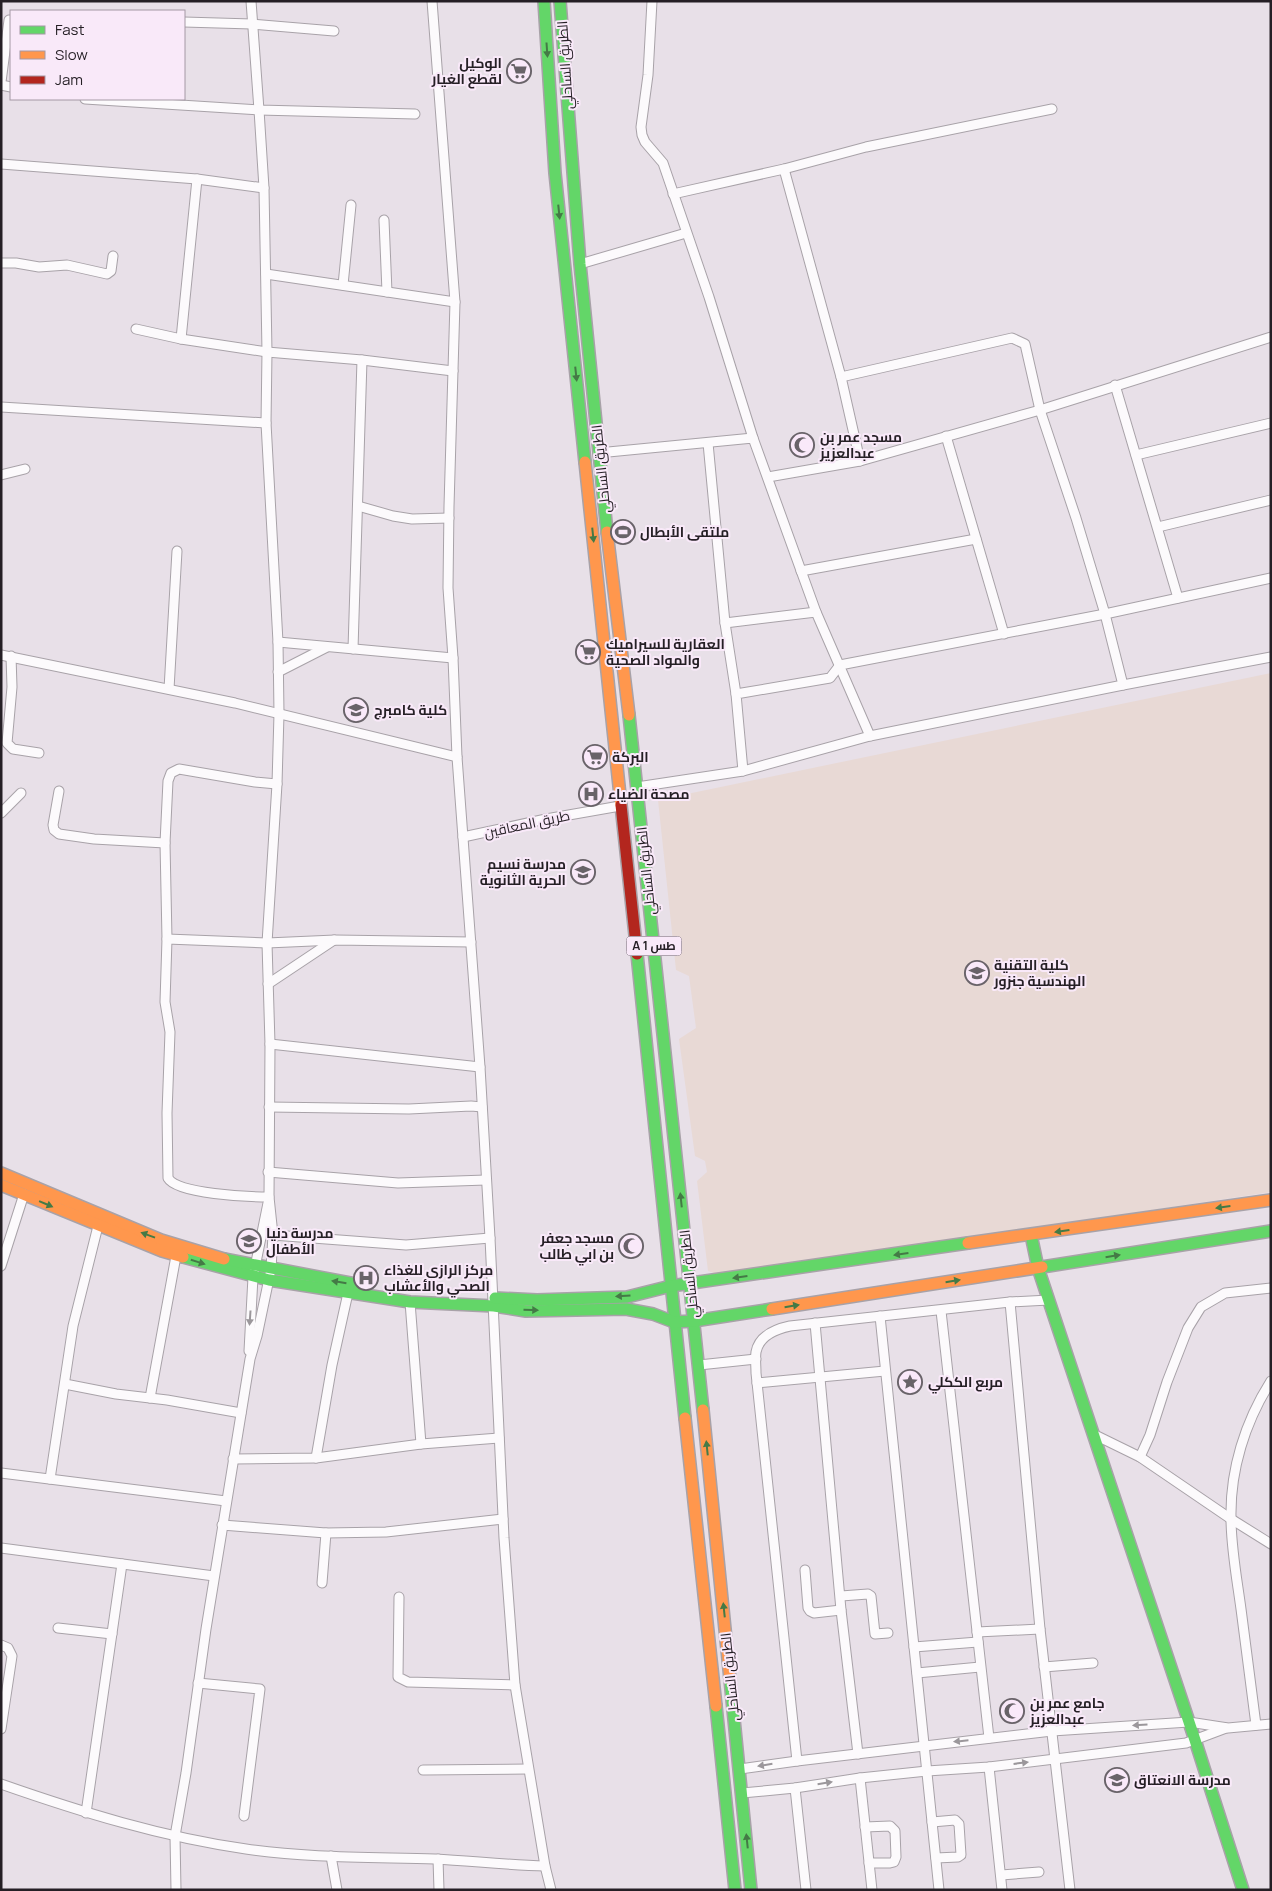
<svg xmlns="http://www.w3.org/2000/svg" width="1272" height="1891" font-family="Manrope,Cairo,sans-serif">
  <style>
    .education { fill: #e8d9d5 }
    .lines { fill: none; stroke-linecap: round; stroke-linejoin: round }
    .street-casing { stroke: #a8a2a8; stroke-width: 11 }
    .fast-casing { stroke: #a8a2a8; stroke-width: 14 }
    .slow-casing { stroke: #a8a2a8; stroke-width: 14 }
    .jam-casing { stroke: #a8a2a8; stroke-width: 14 }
    .street { stroke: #fcfafc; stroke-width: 9 }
    .fast { stroke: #63d668; stroke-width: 11 }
    .slow { stroke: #ff974d; stroke-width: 11 }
    .jam { stroke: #b3261e; stroke-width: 11 }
    .oneway { fill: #447a46 }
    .oneway2 { fill: #9b979b }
    .labels { text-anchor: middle; stroke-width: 4; stroke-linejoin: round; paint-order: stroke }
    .shield { fill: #f9e9f9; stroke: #655c65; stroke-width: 1 }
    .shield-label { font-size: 12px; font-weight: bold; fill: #251f25 }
    .poi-label { font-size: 14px; font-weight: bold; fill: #251f25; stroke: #f9e9f9; text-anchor: start }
    .street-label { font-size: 14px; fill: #251f25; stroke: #f9e9f9 }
  </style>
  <rect width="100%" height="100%" fill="#e8e0e8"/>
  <!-- education -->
  <path class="education" d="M1271,673V1192L720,1275L708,1271L697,1181L707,1172L705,1161L695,1156L679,1039L696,1028L689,976L676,970L658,800Z"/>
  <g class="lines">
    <defs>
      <g id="street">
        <path d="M432,1L455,302L449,506L448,588L453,658L457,757L480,1067L490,1238L504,1538L515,1685L545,1866L551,1890"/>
        <path d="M652,1L648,75L641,127L642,135L645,142L663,163L709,297L753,438"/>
        <path d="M184,22L252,24L334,31"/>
        <path d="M1,82L9,20"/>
        <path d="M1,85L11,87"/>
        <path d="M85,99L259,110L415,114"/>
        <path d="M1,164L197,179L264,188"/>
        <path d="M784,169L841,377L860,461"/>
        <path d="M673,194L784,169L866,147L1052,109"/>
        <path d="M384,220L387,292"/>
        <path d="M1,263H16L39,267L67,265L107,274L111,271L113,256"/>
        <path d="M580,264L686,233"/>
        <path d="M266,274L455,302"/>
        <path d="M343,285L351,205"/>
        <path d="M136,329L181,339L267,352L362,360L453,371"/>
        <path d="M181,339L197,179"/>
        <path d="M1115,385L1178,598"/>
        <path d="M1,407L266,423"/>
        <path d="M946,436L1004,634"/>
        <path d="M708,443L725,623L736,694"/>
        <path d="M598,453L753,438L816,612L870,736"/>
        <path d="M1136,455L1271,423"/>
        <path d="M1,475L25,469"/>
        <path d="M768,477L860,461L1040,410L1271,337"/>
        <path d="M358,506L393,516L412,519L449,518"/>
        <path d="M1158,527L1271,500"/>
        <path d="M801,571L976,539"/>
        <path d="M725,623L816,612"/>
        <path d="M278,642L453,658"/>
        <path d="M353,649L362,360"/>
        <path d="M1,655L235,703L457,757"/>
        <path d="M11,656L12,687L7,743L13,749L39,753"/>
        <path d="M278,672L327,647"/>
        <path d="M1123,685L1271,657"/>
        <path d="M169,689L177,551"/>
        <path d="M743,771L736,694L830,678L840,665L1105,614L1271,578"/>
        <path d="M637,787L743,771L870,736L1123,685L1105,614L1076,518L1040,410L1025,344L1012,338L841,377"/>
        <path d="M59,791L53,825L54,830L59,834L94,839L165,843"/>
        <path d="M1,813L21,793"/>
        <path d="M463,837L546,819L620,806"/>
        <path d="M167,939L165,843L168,781L171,773L179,769L255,782L277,784"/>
        <path d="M268,984L334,940"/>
        <path d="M270,1044L480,1067"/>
        <path d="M269,1107L409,1109L471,1106L482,1107"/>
        <path d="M268,1172L398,1183L486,1180"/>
        <path d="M269,1197C249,1197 177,1194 168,1178L167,1113L170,1032L165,1002L167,939L267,943L335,940L471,942"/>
        <path d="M273,1235L406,1245L490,1238"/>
        <path d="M1,1266L24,1194"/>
        <path d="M410,1302L421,1444"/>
        <path d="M1010,1302L1040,1629L1070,1890"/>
        <path d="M941,1311L989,1738"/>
        <path d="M880,1316L939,1890"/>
        <path d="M815,1323L841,1610L858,1754"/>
        <path d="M249,1351L253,1277L268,1203"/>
        <path d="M699,1365L756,1359"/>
        <path d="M757,1383L885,1371"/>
        <path d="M65,1384L116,1394L167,1400L241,1413"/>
        <path d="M150,1398L176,1256"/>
        <path d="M1093,1434L1140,1457L1231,1519L1271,1544"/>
        <path d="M1140,1457L1150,1435L1167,1382L1188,1328L1201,1307L1225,1293L1271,1288"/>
        <path d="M316,1458L332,1365L348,1293"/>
        <path d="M233,1459L316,1458L421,1444L499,1438"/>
        <path d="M1,1473L226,1501"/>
        <path d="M50,1479L73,1326L98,1226"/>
        <path d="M222,1525L326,1533L386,1532L503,1519"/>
        <path d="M1,1548L214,1576"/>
        <path d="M805,1570L808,1608L810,1611L814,1613L841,1610"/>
        <path d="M322,1583L326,1533"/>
        <path d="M841,1596L868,1594L871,1596L875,1634L888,1633"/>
        <path d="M399,1597L398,1677L408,1682L515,1685"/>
        <path d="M58,1628L112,1634"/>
        <path d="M977,1632L1040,1629"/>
        <path d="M1,1645L8,1648L12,1656L1,1729"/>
        <path d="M914,1647L978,1642"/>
        <path d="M1044,1667L1093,1663"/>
        <path d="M917,1673L980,1667"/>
        <path d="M198,1683L260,1689L244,1816"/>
        <path d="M1256,1725C1251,1687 1246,1648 1241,1609C1237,1579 1231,1548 1231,1518C1230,1470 1245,1422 1271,1381"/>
        <path d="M797,1761L756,1373C756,1366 755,1358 756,1352C759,1336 776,1329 790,1326L1010,1302L1049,1300"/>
        <path d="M989,1767L1002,1890"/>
        <path d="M740,1769L797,1761L1052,1731L1189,1722L1228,1728L1271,1724"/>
        <path d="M423,1770L528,1769"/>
        <path d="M860,1778L872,1890"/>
        <path d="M1,1784C81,1812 162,1837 246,1849C308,1858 372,1857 435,1859C472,1861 508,1865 545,1866"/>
        <path d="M795,1788L806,1890"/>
        <path d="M742,1793L795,1788L860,1778L927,1771L989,1767L1186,1743L1226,1728"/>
        <path d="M86,1813L122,1564"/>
        <path d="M932,1822L955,1820L959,1824L961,1855L958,1857L936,1858"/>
        <path d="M865,1827L890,1826L895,1831L896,1857L894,1862L890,1863H869"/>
        <path d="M331,1856L337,1890"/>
        <path d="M438,1859L439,1890"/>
        <path d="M1001,1875L1039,1872"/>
        <path d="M176,1890L175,1836L186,1773L206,1629L250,1359L257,1336L271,1269L273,1235L269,1197L270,1044L267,943L277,784L279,714L278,642L266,423L267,352L264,188L259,110L251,1"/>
      </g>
      <g id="fast">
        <path d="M544,1L555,173L585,462"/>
        <path d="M560,1L580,264L607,532"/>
        <path d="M629,715L703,1410"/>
        <path d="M637,954L685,1418"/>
        <path d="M1031,1235L1038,1268L1195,1740L1243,1890"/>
        <path d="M183,1257L269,1280L410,1302L494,1306L526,1311L626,1309L653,1314L674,1322L694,1321L772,1309"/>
        <path d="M224,1259L366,1286"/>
        <path d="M1042,1267L1271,1231"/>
        <path d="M495,1298L537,1300L627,1297L671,1286L968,1243"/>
        <path d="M730,1679L751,1890"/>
        <path d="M716,1706L735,1890"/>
      </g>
      <g id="slow">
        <path d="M585,462L621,805"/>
        <path d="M607,532L629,715"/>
        <path d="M1,1173L161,1240L224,1259"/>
        <path d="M1,1185L162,1251L183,1257"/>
        <path d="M968,1243L1271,1200"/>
        <path d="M772,1309L1042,1267"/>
        <path d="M703,1410L730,1679"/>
        <path d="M685,1418L716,1706"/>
      </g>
      <path id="jam" d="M621,805L637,954"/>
    </defs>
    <!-- street casing -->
    <use href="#street" class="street-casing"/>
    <!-- fast casing -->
    <use href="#fast" class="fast-casing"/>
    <!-- slow casing -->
    <use href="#slow" class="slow-casing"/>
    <!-- jam casing -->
    <use href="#jam" class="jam-casing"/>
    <!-- street -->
    <use href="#street" class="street"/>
    <!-- fast -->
    <use href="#fast" class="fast"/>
    <!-- slow -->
    <use href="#slow" class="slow"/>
    <!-- jam -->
    <use href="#jam" class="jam"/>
  </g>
  <!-- one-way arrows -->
  <defs><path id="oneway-solid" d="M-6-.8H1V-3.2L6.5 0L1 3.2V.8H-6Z" transform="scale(1.25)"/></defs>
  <g class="oneway">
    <use href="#oneway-solid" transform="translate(547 50) rotate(86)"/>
    <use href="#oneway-solid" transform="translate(559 212) rotate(84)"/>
    <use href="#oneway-solid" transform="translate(576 374) rotate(84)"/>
    <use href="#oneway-solid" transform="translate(593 535) rotate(84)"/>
    <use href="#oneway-solid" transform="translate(681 1200) rotate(-96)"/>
    <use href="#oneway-solid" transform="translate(46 1204) rotate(23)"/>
    <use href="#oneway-solid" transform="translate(1223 1207) rotate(172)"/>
    <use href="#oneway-solid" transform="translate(1062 1231) rotate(172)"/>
    <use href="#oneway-solid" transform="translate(148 1235) rotate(-160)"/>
    <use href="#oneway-solid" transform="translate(901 1254) rotate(172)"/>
    <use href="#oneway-solid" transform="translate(1113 1256) rotate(-9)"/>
    <use href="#oneway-solid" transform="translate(198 1262) rotate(17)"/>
    <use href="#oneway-solid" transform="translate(740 1277) rotate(172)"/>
    <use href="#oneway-solid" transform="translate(953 1281) rotate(-9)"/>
    <use href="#oneway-solid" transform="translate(339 1282) rotate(-171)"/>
    <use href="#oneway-solid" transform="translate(623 1296) rotate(176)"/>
    <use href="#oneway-solid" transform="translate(792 1306) rotate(-9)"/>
    <use href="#oneway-solid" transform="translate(531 1310) rotate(1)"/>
    <use href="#oneway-solid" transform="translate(707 1448) rotate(-96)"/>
    <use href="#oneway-solid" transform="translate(724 1610) rotate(-96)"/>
    <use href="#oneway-solid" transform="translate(747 1841) rotate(-96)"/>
  </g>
  <g class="oneway2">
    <use href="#oneway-solid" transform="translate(250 1318) rotate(94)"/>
    <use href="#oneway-solid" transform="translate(1140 1725) rotate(176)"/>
    <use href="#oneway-solid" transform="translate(961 1741) rotate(174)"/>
    <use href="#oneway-solid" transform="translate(1021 1763) rotate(-7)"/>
    <use href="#oneway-solid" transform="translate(765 1765) rotate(171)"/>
    <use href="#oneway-solid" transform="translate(825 1783) rotate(-9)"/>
  </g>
  <!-- icons -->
  <defs>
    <symbol id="supermarket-ring" viewBox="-11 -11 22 22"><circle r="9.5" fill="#f9e9f9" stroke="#696369" stroke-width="1.5"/><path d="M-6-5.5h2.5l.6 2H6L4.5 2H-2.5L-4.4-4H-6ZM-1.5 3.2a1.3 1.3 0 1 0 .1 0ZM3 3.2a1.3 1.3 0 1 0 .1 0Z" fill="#696369"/></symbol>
    <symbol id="mosque-ring" viewBox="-11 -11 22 22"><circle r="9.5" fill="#f9e9f9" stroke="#696369" stroke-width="1.5"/><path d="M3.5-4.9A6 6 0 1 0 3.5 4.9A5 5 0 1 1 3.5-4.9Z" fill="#696369"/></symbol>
    <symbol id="stadium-ring" viewBox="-11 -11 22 22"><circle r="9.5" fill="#f9e9f9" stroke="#696369" stroke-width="1.5"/><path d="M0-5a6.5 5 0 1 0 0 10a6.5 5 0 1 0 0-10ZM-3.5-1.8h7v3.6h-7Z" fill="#696369"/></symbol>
    <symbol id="university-ring" viewBox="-11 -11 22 22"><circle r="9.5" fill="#f9e9f9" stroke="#696369" stroke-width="1.5"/><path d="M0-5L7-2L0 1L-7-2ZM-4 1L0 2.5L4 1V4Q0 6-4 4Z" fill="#696369"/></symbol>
    <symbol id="hospital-ring" viewBox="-11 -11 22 22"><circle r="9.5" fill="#f9e9f9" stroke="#696369" stroke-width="1.5"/><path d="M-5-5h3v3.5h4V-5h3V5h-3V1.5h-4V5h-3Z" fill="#696369"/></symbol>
    <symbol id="school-ring" viewBox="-11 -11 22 22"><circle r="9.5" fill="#f9e9f9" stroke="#696369" stroke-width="1.5"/><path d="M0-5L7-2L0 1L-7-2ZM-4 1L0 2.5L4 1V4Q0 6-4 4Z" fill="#696369"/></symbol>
    <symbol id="sight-ring" viewBox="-11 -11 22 22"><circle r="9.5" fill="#f9e9f9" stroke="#696369" stroke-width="1.5"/><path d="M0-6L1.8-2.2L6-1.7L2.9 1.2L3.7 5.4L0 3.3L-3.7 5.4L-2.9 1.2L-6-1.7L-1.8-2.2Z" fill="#696369"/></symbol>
  </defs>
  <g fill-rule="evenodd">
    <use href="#supermarket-ring" x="505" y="57" width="28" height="28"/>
    <use href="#mosque-ring" x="788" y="431" width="28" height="28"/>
    <use href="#stadium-ring" x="609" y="518" width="28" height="28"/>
    <use href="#supermarket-ring" x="574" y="638" width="28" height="28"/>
    <use href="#university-ring" x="342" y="696" width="28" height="28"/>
    <use href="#supermarket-ring" x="581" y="743" width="28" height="28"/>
    <use href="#hospital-ring" x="577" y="780" width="28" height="28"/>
    <use href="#school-ring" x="569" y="858" width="28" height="28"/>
    <use href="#university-ring" x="963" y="959" width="28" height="28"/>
    <use href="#school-ring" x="235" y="1227" width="28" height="28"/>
    <use href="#mosque-ring" x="617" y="1232" width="28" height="28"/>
    <use href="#hospital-ring" x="352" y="1264" width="28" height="28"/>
    <use href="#sight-ring" x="896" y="1368" width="28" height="28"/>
    <use href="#mosque-ring" x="998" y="1697" width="28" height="28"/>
    <use href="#school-ring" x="1103" y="1766" width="28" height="28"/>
  </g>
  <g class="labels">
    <!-- shield labels -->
    <rect class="shield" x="626.5" y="936.5" width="55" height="19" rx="4"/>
    <g class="shield-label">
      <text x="654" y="950">A 1 طس</text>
    </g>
    <!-- poi labels -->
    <g class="poi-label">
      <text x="502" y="68" text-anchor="end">الوكيل<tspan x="502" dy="16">لقطع الغيار</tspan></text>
      <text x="820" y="442">مسجد عمر بن<tspan x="820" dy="16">عبدالعزيز</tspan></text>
      <text x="640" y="537">ملتقى الأبطال</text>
      <text x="606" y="649">العقارية للسيراميك<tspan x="606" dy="16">والمواد الصحية</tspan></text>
      <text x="374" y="715">كلية كامبرج</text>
      <text x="612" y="762">البركة</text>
      <text x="608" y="799">مصحة الضياء</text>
      <text x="566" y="869" text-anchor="end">مدرسة نسيم<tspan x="566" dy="16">الحرية الثانوية</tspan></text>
      <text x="994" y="970">كلية التقنية<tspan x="994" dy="16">الهندسية جنزور</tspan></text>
      <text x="266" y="1238">مدرسة دنيا<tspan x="266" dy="16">الأطفال</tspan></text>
      <text x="614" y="1243" text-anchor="end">مسجد جعفر<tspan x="614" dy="16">بن ابي طالب</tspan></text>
      <text x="384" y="1275">مركز الرازي للغذاء<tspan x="384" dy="16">الصحي والأعشاب</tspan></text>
      <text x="928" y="1387">مربع الككلي</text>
      <text x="1030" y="1708">جامع عمر بن<tspan x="1030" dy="16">عبدالعزيز</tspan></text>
      <text x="1134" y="1785">مدرسة الانعتاق</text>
    </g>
    <!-- street labels -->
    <g class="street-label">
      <text transform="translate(565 65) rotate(-94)" y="5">الطريق الساحلي</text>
      <text transform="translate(601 469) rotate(-96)" y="5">الطريق الساحلي</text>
      <text transform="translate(527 824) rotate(-12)" y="5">طريق المعاقين</text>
      <text transform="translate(646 871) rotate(-96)" y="5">الطريق الساحلي</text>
      <text transform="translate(689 1274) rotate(-96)" y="5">الطريق الساحلي</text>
      <text transform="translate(730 1677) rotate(-96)" y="5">الطريق الساحلي</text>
    </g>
  </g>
  <!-- border -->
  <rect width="1272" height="1891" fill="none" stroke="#251f25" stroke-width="5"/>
  <!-- legend -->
  <rect x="10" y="10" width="175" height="90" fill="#f9e9f9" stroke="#a498a4"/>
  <rect x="20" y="26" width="25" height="8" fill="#63d668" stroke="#a498a4"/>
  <text x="55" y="35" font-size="15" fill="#251f25">Fast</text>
  <rect x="20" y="51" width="25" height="8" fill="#ff974d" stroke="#a498a4"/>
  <text x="55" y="60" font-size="15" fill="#251f25">Slow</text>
  <rect x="20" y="76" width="25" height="8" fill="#b3261e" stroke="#a498a4"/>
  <text x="55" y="85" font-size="15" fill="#251f25">Jam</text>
</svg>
